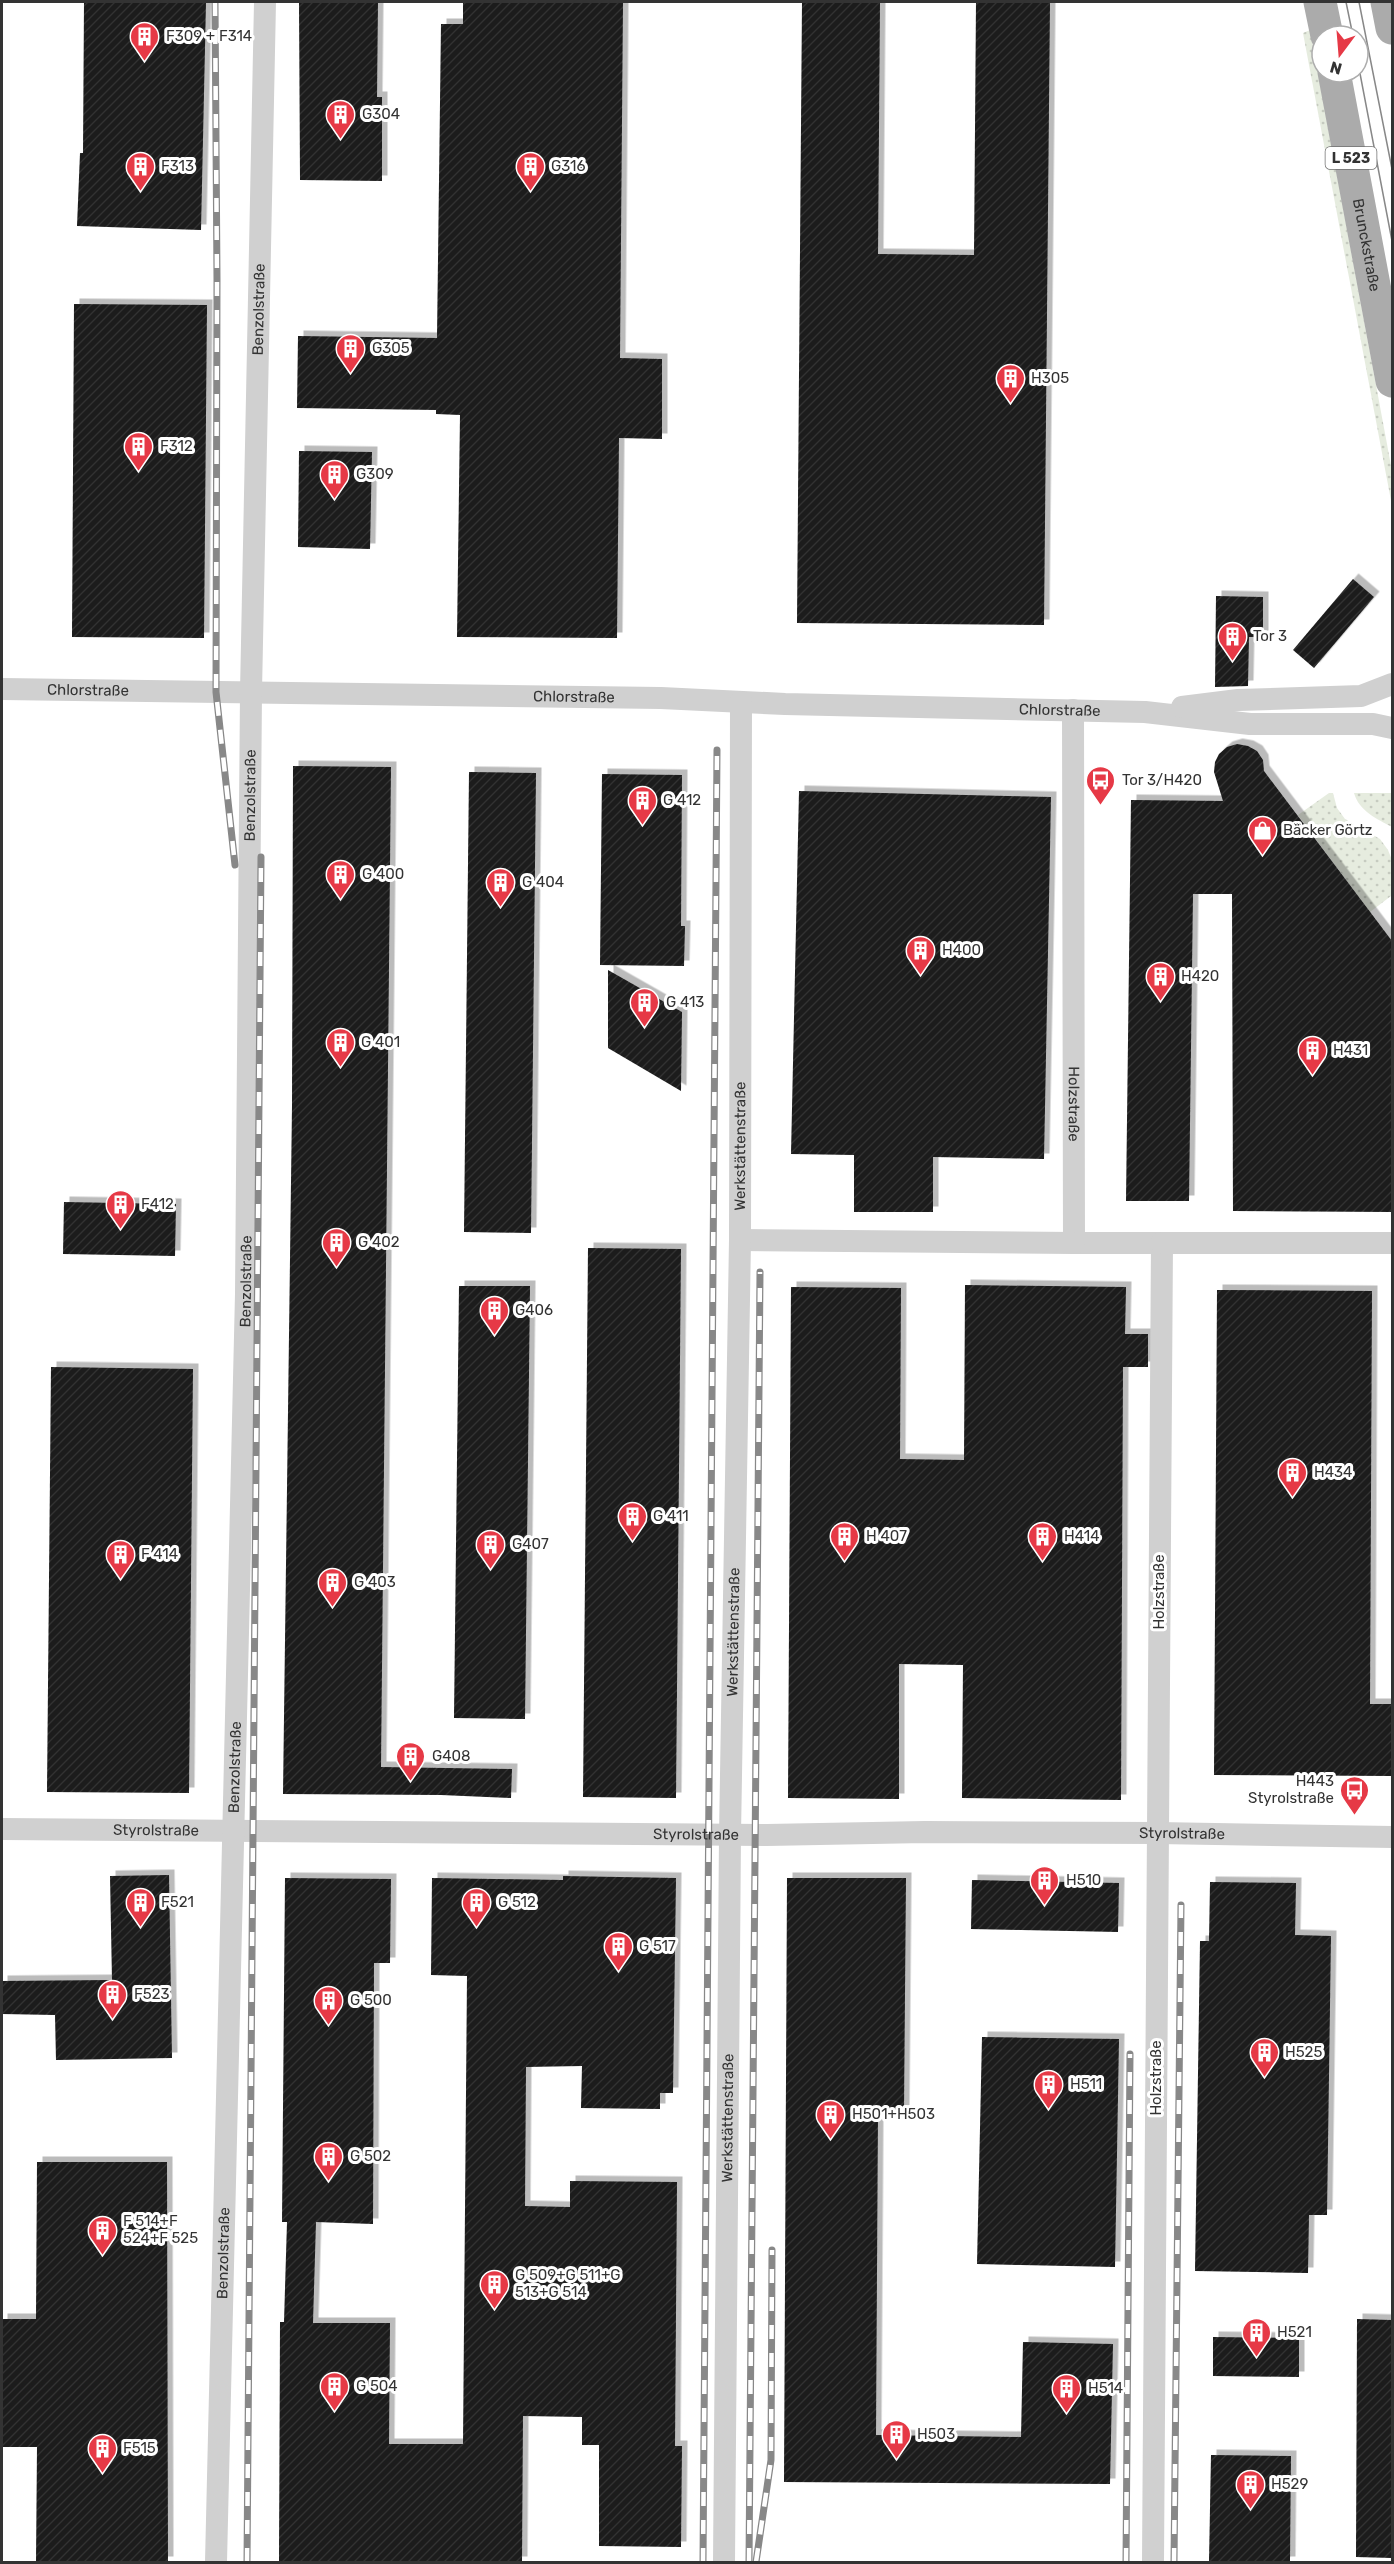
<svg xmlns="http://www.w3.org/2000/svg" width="1394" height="2564" font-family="Rubik,sans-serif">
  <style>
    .grass { fill: url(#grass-dots) }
    .building { fill: url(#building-hatch); filter: url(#shadow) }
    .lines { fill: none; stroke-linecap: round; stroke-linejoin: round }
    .street { stroke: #d0d0d0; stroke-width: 22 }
    .primary { stroke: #ababab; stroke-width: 33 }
    .tram { stroke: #888; stroke-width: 1.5 }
    .rail-casing { stroke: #888; stroke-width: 7 }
    .rail { stroke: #fff; stroke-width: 4.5; stroke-dasharray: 14; stroke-linecap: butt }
    .labels { text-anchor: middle; stroke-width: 6; stroke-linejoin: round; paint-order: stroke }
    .shield { fill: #fff; stroke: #707070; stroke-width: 1.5 }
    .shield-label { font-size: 14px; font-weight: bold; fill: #333 }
    .poi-label { font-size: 15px; fill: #333; stroke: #fff; text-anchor: start }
    .street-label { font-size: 15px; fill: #333; stroke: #fff }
  </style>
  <defs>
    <pattern id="grass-dots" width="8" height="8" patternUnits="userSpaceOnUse" patternTransform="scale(1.5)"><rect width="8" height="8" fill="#e6ecdf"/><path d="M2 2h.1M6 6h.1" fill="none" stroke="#c6cbc0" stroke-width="1.8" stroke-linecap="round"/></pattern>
    <pattern id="building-hatch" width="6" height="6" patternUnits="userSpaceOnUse" patternTransform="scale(1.5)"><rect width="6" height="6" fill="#1a1a1a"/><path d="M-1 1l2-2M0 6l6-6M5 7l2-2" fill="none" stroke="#333"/></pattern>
    <filter id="shadow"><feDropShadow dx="5.5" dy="-5.5" stdDeviation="0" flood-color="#0004"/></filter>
  </defs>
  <rect width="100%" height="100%" fill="#fff"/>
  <!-- grass -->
  <g class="grass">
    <path d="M1310,30L1392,471V506L1303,33Z"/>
    <path d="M1329,793H1333L1337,808L1345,819L1380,839L1388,850L1392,860L1391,896L1370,912L1298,815Z"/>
    <path d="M1354,793H1392V827C1377,819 1359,811 1354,793Z"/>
  </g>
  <!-- building -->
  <g class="building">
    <path d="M84,2H206L201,230L77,226L80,153H83Z"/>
    <path d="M299,2H378L377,97H382V181L300,180Z"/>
    <path d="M463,2H623L620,358L662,359V439L619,438L617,638L457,637L460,415L436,414V410L297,408L298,336L437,338L441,24H463Z"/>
    <path d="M802,2H880L878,254L974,255L976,2H1050L1044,625L797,623Z"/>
    <path d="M74,304L207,305L204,638L72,637Z"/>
    <path d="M299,451L372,452L370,549L298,547Z"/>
    <path d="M1353,579L1374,597L1314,668L1293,650Z"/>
    <path d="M1216,596L1263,597V637H1249L1248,686L1215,687Z"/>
    <path d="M1237,744L1248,746L1257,751L1263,760L1264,771L1392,941V1212L1233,1211L1232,894H1193L1189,1201H1126L1131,800L1223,801L1214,772L1215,762L1219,754L1227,747Z"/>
    <path d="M293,766L391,767L381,1767L512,1769L511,1798L441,1795L283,1794L292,1106Z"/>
    <path d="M469,772L536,773L531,1233L464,1232Z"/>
    <path d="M602,774L682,775L681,926H685L684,966L600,965Z"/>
    <path d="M799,791L1051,797L1044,1159L933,1157V1212H854V1155L791,1154Z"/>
    <path d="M608,970L682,1012L681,1091L608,1048Z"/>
    <path d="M64,1202L176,1204L175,1256L63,1254Z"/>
    <path d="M588,1248L681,1249L676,1798L583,1797Z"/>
    <path d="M965,1285L1126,1287L1125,1334H1148V1367H1123L1121,1800L962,1798L963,1665L899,1664V1799L788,1798L791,1287L901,1288L900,1459L964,1460Z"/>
    <path d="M459,1286H530L525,1719L454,1718Z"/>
    <path d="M1217,1290L1372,1291L1370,1704H1392V1776L1214,1775Z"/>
    <path d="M51,1367L193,1369L189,1793L47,1792Z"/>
    <path d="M169,1875L172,2058L56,2060L55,2015L2,2014V1981L112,1980L110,1876Z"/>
    <path d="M563,1876L676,1878L673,2093H660V2109L581,2108L582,2066L526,2067L525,2206L570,2207V2181L677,2182L675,2446H682L681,2547L599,2546V2445H582V2417L523,2416L522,2562H279L280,2322H284L287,2222H282L285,1878L391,1879L390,1963H374L373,2224L316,2222L313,2323H390L389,2444H463L467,1976L431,1975L432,1878L563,1880Z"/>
    <path d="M787,1878H906L904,2111H878L876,2435L1021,2437L1023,2342L1113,2344L1110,2484L784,2482Z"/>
    <path d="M972,1880L1119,1883L1118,1932L971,1929Z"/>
    <path d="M1210,1882L1296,1883L1295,1935L1331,1936L1327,2215H1309L1308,2273L1195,2271L1200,1941H1209Z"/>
    <path d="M982,2037L1119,2039L1115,2267L977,2264Z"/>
    <path d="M37,2162H167L168,2562H36L37,2447H2V2319H36Z"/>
    <path d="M1357,2319L1392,2320V2558L1356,2557Z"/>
    <path d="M1213,2337L1299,2338V2377L1213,2376Z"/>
    <path d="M1211,2455L1291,2456L1290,2562H1209Z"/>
  </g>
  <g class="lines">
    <!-- street -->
    <g class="street">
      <path id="s1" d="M2,689L661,698L785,704L1145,712L1250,724H1373L1392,728"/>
      <path d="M1182,707L1238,700L1361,696L1392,684"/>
      <path id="s2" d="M1073,710L1074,1243H1162L1153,2562"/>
      <path d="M740,1240L1074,1243"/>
      <path d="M1162,1243H1392"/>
      <path id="s3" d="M2,1829L767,1835L925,1832L1158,1833L1392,1837"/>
      <path id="s4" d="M216,2562L246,1294L251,692L265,2"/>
      <path id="s5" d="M724,2562L730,1835L740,1240L741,702"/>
    </g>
    <!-- primary -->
    <g class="primary">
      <path d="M1320,2L1327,36"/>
      <path d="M1387,2L1392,28"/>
      <path id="s6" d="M1334,72L1392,381"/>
    </g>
    <!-- tram -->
    <g class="tram">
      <path d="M1346,2L1353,36"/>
      <path d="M1359,2L1392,169"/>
      <path d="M1358,63L1392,241"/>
    </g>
    <defs>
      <g id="rail">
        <path d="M215,2L217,279L216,692L235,865"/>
        <path d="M247,2562L261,857"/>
        <path d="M703,2562L717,750"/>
        <path d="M749,2562L760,1272"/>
        <path d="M756,2562L771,2460L772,2250"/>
        <path d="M1126,2562L1130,2054"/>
        <path d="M1174,2562L1181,1905"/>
      </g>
    </defs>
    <!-- rail casing -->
    <use href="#rail" class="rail-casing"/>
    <!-- rail -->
    <use href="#rail" class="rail"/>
  </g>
  <!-- icons -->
  <defs>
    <symbol id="building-pin" viewBox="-11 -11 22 30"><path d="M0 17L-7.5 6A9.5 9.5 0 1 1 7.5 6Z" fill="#e63946" stroke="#fff"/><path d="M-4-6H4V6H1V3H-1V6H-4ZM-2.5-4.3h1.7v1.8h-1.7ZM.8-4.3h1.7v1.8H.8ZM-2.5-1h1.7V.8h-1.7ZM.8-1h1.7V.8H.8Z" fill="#fff"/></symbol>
    <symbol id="bus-pin" viewBox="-11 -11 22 30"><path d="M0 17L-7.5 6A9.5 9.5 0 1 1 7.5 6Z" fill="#e63946" stroke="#fff"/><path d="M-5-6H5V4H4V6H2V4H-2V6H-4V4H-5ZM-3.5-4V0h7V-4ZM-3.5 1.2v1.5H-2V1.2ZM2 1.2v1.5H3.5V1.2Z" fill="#fff"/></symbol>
    <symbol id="shop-pin" viewBox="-11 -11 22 30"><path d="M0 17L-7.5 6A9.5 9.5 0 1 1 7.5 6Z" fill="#e63946" stroke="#fff"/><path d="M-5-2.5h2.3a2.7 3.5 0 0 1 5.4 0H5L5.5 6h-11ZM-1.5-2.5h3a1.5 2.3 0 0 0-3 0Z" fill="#fff"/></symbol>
  </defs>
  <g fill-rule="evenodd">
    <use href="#building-pin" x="128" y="20" width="33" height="45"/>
    <use href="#building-pin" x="324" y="98" width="33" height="45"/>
    <use href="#building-pin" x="124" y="150" width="33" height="45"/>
    <use href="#building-pin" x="514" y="150" width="33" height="45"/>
    <use href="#building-pin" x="334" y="332" width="33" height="45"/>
    <use href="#building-pin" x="994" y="362" width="33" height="45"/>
    <use href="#building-pin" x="122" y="430" width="33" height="45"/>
    <use href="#building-pin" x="318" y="458" width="33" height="45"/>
    <use href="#building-pin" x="1216" y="620" width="33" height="45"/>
    <use href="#bus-pin" x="1084" y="764" width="33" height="45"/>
    <use href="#building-pin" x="626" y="784" width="33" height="45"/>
    <use href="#shop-pin" x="1246" y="814" width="33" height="45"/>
    <use href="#building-pin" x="324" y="858" width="33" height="45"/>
    <use href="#building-pin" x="484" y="866" width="33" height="45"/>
    <use href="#building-pin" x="904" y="934" width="33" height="45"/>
    <use href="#building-pin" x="1144" y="960" width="33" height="45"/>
    <use href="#building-pin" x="628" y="986" width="33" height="45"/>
    <use href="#building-pin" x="324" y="1026" width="33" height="45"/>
    <use href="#building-pin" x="1296" y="1034" width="33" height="45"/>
    <use href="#building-pin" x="104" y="1188" width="33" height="45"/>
    <use href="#building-pin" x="320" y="1226" width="33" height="45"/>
    <use href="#building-pin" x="478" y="1294" width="33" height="45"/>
    <use href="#building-pin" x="1276" y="1456" width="33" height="45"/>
    <use href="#building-pin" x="616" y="1500" width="33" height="45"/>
    <use href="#building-pin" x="828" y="1520" width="33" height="45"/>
    <use href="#building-pin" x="1026" y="1520" width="33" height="45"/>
    <use href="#building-pin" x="474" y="1528" width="33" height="45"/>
    <use href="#building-pin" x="104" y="1538" width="33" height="45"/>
    <use href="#building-pin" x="316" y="1566" width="33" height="45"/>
    <use href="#building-pin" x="394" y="1740" width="33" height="45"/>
    <use href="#bus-pin" x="1338" y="1774" width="33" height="45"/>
    <use href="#building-pin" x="1028" y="1864" width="33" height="45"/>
    <use href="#building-pin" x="124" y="1886" width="33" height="45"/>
    <use href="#building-pin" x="460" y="1886" width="33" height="45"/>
    <use href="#building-pin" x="602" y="1930" width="33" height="45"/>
    <use href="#building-pin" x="96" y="1978" width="33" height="45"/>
    <use href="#building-pin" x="312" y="1984" width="33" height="45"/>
    <use href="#building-pin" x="1248" y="2036" width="33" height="45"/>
    <use href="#building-pin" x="1032" y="2068" width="33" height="45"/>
    <use href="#building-pin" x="814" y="2098" width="33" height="45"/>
    <use href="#building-pin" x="312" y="2140" width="33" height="45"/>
    <use href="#building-pin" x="86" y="2214" width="33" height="45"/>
    <use href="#building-pin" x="478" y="2268" width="33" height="45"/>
    <use href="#building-pin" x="1240" y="2316" width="33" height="45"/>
    <use href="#building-pin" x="318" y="2370" width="33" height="45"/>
    <use href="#building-pin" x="1050" y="2372" width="33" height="45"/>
    <use href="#building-pin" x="880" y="2418" width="33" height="45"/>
    <use href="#building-pin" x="86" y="2432" width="33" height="45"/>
    <use href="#building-pin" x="1234" y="2468" width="33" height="45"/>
  </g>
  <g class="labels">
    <!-- shield labels -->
    <rect class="shield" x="1325.5" y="147" width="51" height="22" rx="4.5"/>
    <g class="shield-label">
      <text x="1351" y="163">L 523</text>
    </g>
    <!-- poi labels -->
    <g class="poi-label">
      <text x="166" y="41">F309 + F314</text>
      <text x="362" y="119">G304</text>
      <text x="161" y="171">F313</text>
      <text x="551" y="171">G316</text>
      <text x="372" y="353">G305</text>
      <text x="1031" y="383">H305</text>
      <text x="160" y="451">F312</text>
      <text x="356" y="479">G309</text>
      <text x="1253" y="641">Tor 3</text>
      <text x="1122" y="785">Tor 3/H420</text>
      <text x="663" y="805">G 412</text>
      <text x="1283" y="835">Bäcker Görtz</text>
      <text x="362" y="879">G 400</text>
      <text x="522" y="887">G 404</text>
      <text x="942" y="955">H400</text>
      <text x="1181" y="981">H420</text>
      <text x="666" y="1007">G 413</text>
      <text x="361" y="1047">G 401</text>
      <text x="1333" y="1055">H431</text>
      <text x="141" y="1209">F412</text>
      <text x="358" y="1247">G 402</text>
      <text x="515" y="1315">G406</text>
      <text x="1314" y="1477">H434</text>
      <text x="653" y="1521">G 411</text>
      <text x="866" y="1541">H 407</text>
      <text x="1064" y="1541">H414</text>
      <text x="512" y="1549">G407</text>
      <text x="141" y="1559">F 414</text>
      <text x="354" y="1587">G 403</text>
      <text x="432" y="1761">G408</text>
      <text x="1334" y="1786" text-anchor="end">H443<tspan x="1334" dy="17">Styrolstraße</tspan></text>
      <text x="1066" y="1885">H510</text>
      <text x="161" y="1907">F521</text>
      <text x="498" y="1907">G 512</text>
      <text x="639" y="1951">G 517</text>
      <text x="134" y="1999">F523</text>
      <text x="350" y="2005">G 500</text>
      <text x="1285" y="2057">H525</text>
      <text x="1070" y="2089">H511</text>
      <text x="852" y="2119">H501+H503</text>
      <text x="350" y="2161">G 502</text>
      <text x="123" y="2226">F 514+F<tspan x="123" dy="17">524+F 525</tspan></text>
      <text x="515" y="2280">G 509+G 511+G<tspan x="515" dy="17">513+G 514</tspan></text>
      <text x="1277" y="2337">H521</text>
      <text x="356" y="2391">G 504</text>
      <text x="1088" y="2393">H514</text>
      <text x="917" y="2439">H503</text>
      <text x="123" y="2453">F515</text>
      <text x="1271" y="2489">H529</text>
    </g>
    <!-- street labels -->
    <g class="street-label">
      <text dy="5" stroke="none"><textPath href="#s6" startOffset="176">Brunckstraße</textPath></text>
      <text dy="5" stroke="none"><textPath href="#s4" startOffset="2253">Benzolstraße</textPath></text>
      <text dy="5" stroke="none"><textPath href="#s1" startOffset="86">Chlorstraße</textPath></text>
      <text dy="5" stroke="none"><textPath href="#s1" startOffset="572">Chlorstraße</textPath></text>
      <text dy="5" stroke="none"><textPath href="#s1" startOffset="1058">Chlorstraße</textPath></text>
      <text dy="5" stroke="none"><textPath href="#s4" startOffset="1767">Benzolstraße</textPath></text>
      <text dy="5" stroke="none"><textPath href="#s2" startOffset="394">Holzstraße</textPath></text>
      <text dy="5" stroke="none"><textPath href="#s5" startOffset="1416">Werkstättenstraße</textPath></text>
      <text dy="5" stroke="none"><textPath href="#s4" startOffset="1281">Benzolstraße</textPath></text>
      <text transform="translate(1159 1592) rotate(-90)" y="5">Holzstraße</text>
      <text dy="5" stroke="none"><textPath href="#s5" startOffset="930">Werkstättenstraße</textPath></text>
      <text dy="5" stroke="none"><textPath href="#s4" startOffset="795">Benzolstraße</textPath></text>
      <text dy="5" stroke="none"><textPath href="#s3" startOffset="154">Styrolstraße</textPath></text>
      <text dy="5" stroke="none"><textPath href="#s3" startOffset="1180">Styrolstraße</textPath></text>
      <text dy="5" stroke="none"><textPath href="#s3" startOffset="694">Styrolstraße</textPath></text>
      <text transform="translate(1156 2078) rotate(-90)" y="5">Holzstraße</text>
      <text dy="5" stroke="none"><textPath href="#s5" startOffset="444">Werkstättenstraße</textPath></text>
      <text dy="5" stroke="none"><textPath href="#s4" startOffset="309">Benzolstraße</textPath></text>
    </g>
  </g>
  <!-- border -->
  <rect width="1394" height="2564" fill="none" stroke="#333333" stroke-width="6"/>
  <!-- north arrow -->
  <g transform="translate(1340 54) rotate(196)"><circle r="28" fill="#ffffff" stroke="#adadad" stroke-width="1.5"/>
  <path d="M0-4.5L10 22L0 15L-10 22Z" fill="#e63946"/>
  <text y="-9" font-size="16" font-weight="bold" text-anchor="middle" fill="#333333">N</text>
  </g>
</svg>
